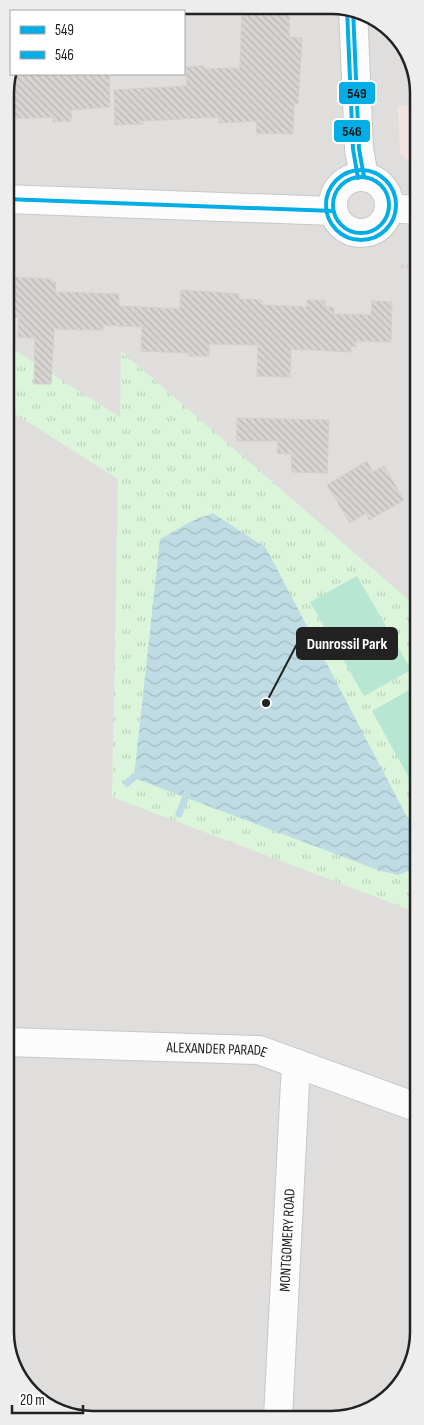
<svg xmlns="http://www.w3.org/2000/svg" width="424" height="1425" font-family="'Sofia Sans Condensed',sans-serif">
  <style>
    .residential { fill: #dfdedc }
    .commercial { fill: #f1e3e1 }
    .park { fill: url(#park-tufts) }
    .pitch { fill: #b7e6d2 }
    .water { fill: url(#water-waves) }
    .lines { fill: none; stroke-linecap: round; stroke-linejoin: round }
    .stream { stroke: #bfdbe3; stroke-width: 7 }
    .building { fill: url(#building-back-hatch); stroke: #d3d0cc }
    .minor-casing { stroke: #c9c8c7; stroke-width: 30 }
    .path { stroke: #dccecd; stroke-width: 3; stroke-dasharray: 2.5 2.5; stroke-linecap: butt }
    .minor { stroke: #fdfcfc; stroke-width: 28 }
    .bus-1-casing { stroke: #fff; stroke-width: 8 }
    .bus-2-casing { stroke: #fff; stroke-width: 8 }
    .bus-1 { stroke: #02aee5; stroke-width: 4 }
    .bus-2 { stroke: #02aee5; stroke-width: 4 }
    .labels { text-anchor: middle; stroke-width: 4; stroke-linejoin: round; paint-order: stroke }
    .street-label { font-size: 15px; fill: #222; stroke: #fff }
    .rim { fill: none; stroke: #222; stroke-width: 2.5 }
    .leader { fill: none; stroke: #222; stroke-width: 2 }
    .callout-dot { fill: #222; stroke: #fff; stroke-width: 2 }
    .callout { fill: #222; stroke: #222; stroke-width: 2 }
    .callout-label { font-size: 16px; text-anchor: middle; font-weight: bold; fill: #fff }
    .line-badge { stroke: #fff; stroke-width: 2 }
    .pale-badge-label { font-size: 14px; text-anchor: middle; font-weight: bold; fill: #111 }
  </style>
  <defs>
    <pattern id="park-tufts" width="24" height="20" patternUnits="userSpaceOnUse" patternTransform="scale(1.25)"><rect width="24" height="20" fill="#daf5da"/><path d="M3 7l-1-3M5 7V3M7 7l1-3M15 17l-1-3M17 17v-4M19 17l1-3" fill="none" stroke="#bbd2bb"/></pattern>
    <pattern id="water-waves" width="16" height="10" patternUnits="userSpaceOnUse" patternTransform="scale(1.25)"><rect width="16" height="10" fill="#bfdbe3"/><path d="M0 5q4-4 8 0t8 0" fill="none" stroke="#a4bcc2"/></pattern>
    <pattern id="building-back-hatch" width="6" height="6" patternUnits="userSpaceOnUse" patternTransform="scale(1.25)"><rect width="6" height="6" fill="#d7d4d2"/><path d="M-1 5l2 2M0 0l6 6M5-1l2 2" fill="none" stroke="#b8b6b4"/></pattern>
  </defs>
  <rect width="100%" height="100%" fill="#f0eeeb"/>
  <!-- residential -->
  <path class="residential" d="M348,7L393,31L417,76L419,1337L397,1390L348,1418H76L31,1394L7,1349L5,88L11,74H184V11H80Z"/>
  <!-- commercial -->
  <path class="commercial" d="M398,106H417V164H413L400,154Z"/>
  <!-- park -->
  <path class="park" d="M5,344L120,417L121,351L418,608V913L112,797L118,479L6,408Z"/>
  <!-- pitch -->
  <g class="pitch">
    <path d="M357,576L411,670L364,696L310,602Z"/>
    <path d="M418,685V794L372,711Z"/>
  </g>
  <!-- water -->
  <path class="water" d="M213,513L266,548L418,838V860L416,868L398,875L378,870L134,778L160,539L190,522Z"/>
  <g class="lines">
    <!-- stream -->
    <g class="stream">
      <path d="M127,783L140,772"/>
      <path d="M179,814L189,789"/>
    </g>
  </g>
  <!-- building -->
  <g class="building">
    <path d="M290,8L289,37L302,38L298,104H294L293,134L256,133L257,121L219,123V117L143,121V124L115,125L114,90L187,86L186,67L204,66V69L240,68L242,9Z"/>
    <path d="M11,74H70V76L109,74L110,107L71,110L72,121L53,122V117L10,119L9,116H5V88Z"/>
    <path d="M5,277L51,279L50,282H56L55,292L119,294V306L180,309L181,290L239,294V299L262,300V305L307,307V300L325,301V307H334V314L371,315L372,301L392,302L391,342L356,341V347L351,346V352L291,349L290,377L257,376L258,345L209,344V356H189V353L141,351L142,327L103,325V330L54,329L51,384H34L35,338L18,337L19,317H9V311H5Z"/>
    <path d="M237,418L329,420L327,473L292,472L291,454L277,453L278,441H237Z"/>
    <path d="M367,461L373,472L384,466L404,500L369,520L366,513L350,523L327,485Z"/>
  </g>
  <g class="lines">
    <defs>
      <g id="minor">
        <path d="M353,9L359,149L364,177"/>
        <circle cx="361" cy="205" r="28"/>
        <path d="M5,199L333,211"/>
        <path d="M389,208L418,210"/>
        <path id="s1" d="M6,1042L259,1050L419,1108"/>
        <path id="s2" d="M278,1418L296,1063"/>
      </g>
    </defs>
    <!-- minor casing -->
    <use href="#minor" class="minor-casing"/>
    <!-- path -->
    <path class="path" d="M401,266L410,267"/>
    <!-- minor -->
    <use href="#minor" class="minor"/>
    <defs>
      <g id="bus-1">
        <path d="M353,9L359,149L364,177"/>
        <circle cx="361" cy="205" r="28"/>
        <path d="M5,199L333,211"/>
      </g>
      <g id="bus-2">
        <path d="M347,9L353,149L358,178"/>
        <circle cx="361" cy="205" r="35"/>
      </g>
    </defs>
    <!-- bus-1 casing -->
    <use href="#bus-1" class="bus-1-casing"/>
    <!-- bus-2 casing -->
    <use href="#bus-2" class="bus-2-casing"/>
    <!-- bus-1 -->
    <use href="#bus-1" class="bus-1"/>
    <!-- bus-2 -->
    <use href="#bus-2" class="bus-2"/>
  </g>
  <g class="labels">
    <!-- street labels -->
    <g class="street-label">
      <text dy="5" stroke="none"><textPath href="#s1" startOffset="211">ALEXANDER PARADE</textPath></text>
      <text dy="5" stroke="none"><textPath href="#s2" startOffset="178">MONTGOMERY ROAD</textPath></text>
    </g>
  </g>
  <!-- crop -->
  <path d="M0 0H424V1425H0ZM93 14H331A79 79 0 0 1 410 93V1332A79 79 0 0 1 331 1411H93A79 79 0 0 1 14 1332V93A79 79 0 0 1 93 14Z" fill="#ededed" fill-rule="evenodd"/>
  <path class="rim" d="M93 14H331A79 79 0 0 1 410 93V1332A79 79 0 0 1 331 1411H93A79 79 0 0 1 14 1332V93A79 79 0 0 1 93 14Z"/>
  <!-- callouts -->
  <path class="leader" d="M266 703L297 644"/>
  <circle class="callout-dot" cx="266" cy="703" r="5"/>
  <rect class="callout" x="297" y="628" width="100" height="31" rx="5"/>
  <g class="callout-label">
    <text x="347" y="649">Dunrossil Park</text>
  </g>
  <g class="line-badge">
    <rect x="338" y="81" width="38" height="24" rx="5" fill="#02aee5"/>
    <rect x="333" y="119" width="38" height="24" rx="5" fill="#02aee5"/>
  </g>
  <g class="pale-badge-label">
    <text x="357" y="98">549</text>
    <text x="352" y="136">546</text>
  </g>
  <!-- legend -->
  <rect x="10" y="10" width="175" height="65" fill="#ffffff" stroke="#a7a7a7"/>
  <rect x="20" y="26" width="25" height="8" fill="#02aee5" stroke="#a7a7a7"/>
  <text x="55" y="35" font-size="15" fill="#222222">549</text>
  <rect x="20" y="51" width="25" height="8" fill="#02aee5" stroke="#a7a7a7"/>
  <text x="55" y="60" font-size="15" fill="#222222">546</text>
  <!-- scale -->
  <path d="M12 1405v8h71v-8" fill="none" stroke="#222222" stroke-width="2.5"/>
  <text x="20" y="1405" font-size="15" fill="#222222" stroke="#ffffff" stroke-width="4" paint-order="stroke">20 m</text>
</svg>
